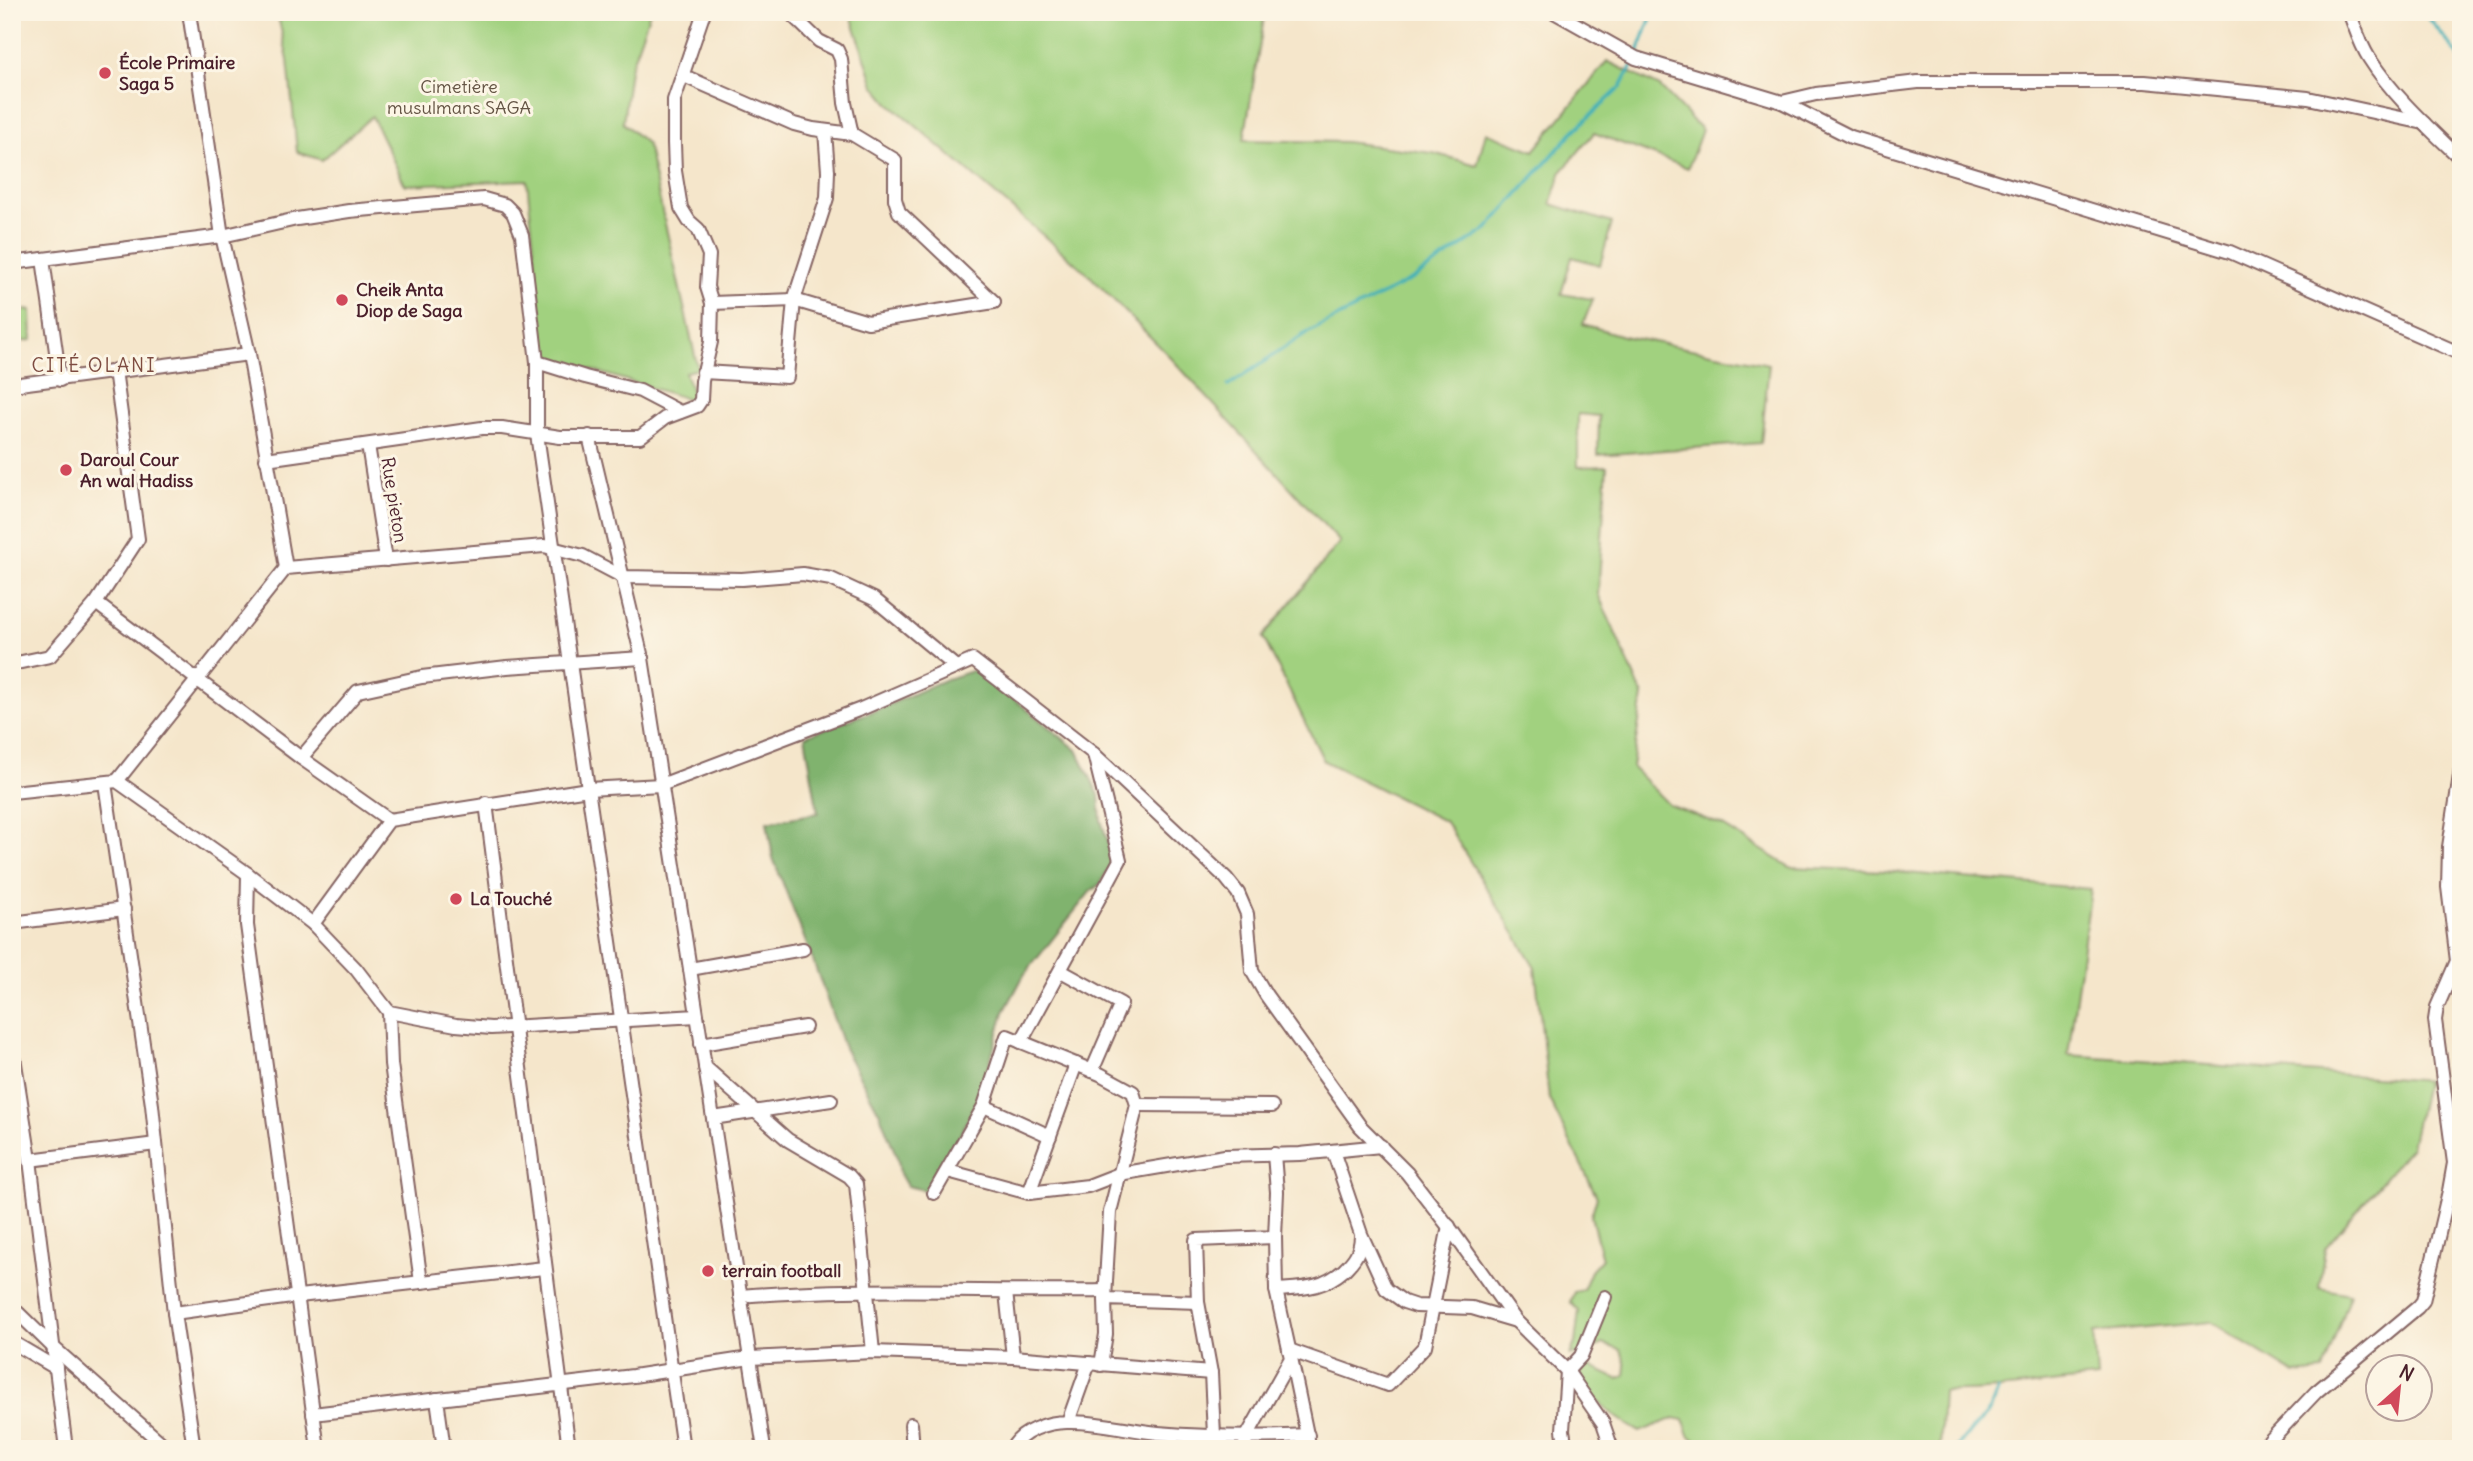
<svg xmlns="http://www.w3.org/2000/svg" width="2473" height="1461" font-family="Delius,sans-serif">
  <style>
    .green { fill: #a1d17f; stroke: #767855; stroke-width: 2 }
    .forest { fill: #80b36e; stroke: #65694c; stroke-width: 2 }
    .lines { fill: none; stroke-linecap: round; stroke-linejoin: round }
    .stream { stroke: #3fb0b8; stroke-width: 3.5 }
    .street-casing { stroke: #866563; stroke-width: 16 }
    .street { stroke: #fff; stroke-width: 12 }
    .poi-dot { fill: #d1495b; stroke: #fcf5e5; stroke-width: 2.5 }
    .labels { text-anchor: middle; stroke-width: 6; stroke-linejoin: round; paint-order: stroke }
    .poi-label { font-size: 18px; font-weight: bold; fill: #4a1f2b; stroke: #fcf5e5; text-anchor: start }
    .park-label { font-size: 18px; fill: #645444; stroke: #fcf5e5 }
    .street-label { font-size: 18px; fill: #4a1f2b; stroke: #fcf5e5 }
    .neighbourhood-label { font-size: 19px; letter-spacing: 2px; fill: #7e4c41; stroke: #fcf5e5 }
  </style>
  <rect width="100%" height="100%" fill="#fcf5e5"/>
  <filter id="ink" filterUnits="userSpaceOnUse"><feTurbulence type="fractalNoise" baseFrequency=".0143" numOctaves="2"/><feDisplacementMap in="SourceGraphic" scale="14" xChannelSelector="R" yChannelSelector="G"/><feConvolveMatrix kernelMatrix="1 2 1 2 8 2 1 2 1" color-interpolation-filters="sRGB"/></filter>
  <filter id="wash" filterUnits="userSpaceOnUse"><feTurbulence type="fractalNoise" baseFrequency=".00686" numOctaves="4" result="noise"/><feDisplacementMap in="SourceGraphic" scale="28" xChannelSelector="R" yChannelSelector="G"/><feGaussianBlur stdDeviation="1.57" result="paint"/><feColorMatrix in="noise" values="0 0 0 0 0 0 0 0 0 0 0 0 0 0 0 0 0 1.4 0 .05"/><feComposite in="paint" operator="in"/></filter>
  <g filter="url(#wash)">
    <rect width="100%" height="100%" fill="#f5e6cb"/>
    <!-- green -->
    <g class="green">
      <path d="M277,12H650L630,69L623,123L647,144L698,369L685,372L695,401L545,356L527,180L405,185L372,116L322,160L297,152L288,60Z"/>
      <path d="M850,12H1265L1244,140L1345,142L1433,153L1477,165L1486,132L1534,151L1607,61L1660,87L1702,130L1688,168L1594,133L1562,171L1551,204L1612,223L1600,265L1572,257L1561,294L1593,299L1583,324L1623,336L1769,364L1761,443L1598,455L1599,416L1578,414V467L1607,466L1598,594L1643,696L1632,767L1669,805L1721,825L1790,867L1884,871L2091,889L2068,1055L2431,1081L2425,1083L2411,1147L2325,1248L2319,1288L2350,1294L2323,1371L2295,1374L2211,1322L2094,1333L2097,1378C2045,1382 1995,1393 1943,1391L1940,1449H1705L1689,1435L1684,1420L1674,1418L1640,1432C1620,1421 1579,1393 1579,1367L1585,1364L1617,1379L1625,1376L1626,1366L1621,1350L1602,1344L1582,1354L1570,1355L1575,1343L1579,1311L1570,1302L1574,1292L1583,1290L1591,1271L1602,1259L1591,1216L1597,1197L1549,1099L1535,967L1446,822L1324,761L1263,637L1340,542L1172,359L1088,274L888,102L874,85Z"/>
      <path d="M31,310L32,340L12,343V311Z"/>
    </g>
    <!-- forest -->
    <path class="forest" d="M977,669L1077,750L1099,795L1101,820L1113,859L1101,883L1090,892L1024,975L1004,1012L982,1090L955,1145L929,1191L907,1186L900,1174L898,1160L879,1112L844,1048L815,966L773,858L767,822L818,813L805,736L882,708L944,680Z"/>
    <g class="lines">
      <!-- stream -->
      <g class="stream">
        <path d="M2424,12L2461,59"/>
        <path d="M1228,386L1303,335L1413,279L1486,230L1573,132L1621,87L1636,58L1653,12"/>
        <path d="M1955,1449L1990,1410L1998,1390"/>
      </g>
    </g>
  </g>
  <g filter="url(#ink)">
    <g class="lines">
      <defs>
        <g id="street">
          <path d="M189,12L222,236L249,354L286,568"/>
          <path d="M789,12L819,41L837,50L841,59L845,103L852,134"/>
          <path d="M1554,12L1636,58L1782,102L1851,137L2230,252L2461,354"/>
          <path d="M2349,12C2355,27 2360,44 2369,58C2393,96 2429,128 2461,159"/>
          <path d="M684,76L794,124L813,129L852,134L895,160V199L899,212L994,302"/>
          <path d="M1782,102L1816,94L1918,82H2145L2308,98L2424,123"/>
          <path d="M43,259L60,380"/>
          <path d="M12,263L222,236L297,219L349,211L484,199L505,205L513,213L522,235L537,362V434L683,1449"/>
          <path d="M712,303L794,300L868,322L994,302"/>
          <path d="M537,362L585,377L640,391L680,412"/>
          <path d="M703,372L787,377L794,300L827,198L828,171L825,131"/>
          <path d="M12,385L249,354"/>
          <path d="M589,436L642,658L764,1449"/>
          <path d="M368,445L386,560"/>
          <path d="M266,459L482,428H502L560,437H640L665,418L697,406L701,400L702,381L711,342L712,303L707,287L709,255L698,229L689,221L681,208L675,171L674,143V100L704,12"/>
          <path d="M96,603L301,758L389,820"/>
          <path d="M12,664L50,656L96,603L138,539L115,370"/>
          <path d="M301,758L358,691L422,677L507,667L642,658"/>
          <path d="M117,781L286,568L544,546L583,556L623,577L742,579L803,574L831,579L874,599L956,667"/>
          <path d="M105,783L152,1105L174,1313L194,1449"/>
          <path d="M12,792L117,781L248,874L313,924L356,969L389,1012L391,1064L421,1282"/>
          <path d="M486,803L569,1449"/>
          <path d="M248,874L247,925L318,1449"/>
          <path d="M12,923L124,909"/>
          <path d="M313,924L389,820L588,789L661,785L861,709L973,660L1094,754L1226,878L1238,893L1247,914L1252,971L1266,995L1360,1126L1407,1173L1452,1231L1516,1321L1567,1371L1603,1423L1612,1449"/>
          <path d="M690,969L803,949"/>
          <path d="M1061,971L1121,1004L1092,1071"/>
          <path d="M389,1012L456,1025L491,1028L697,1016"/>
          <path d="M1021,1042L1120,860L1094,754"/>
          <path d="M12,1044L30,1160L66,1449"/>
          <path d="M701,1044L805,1027"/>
          <path d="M705,1067L788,1140L849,1176L856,1184L873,1352"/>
          <path d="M1137,1105L1272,1106"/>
          <path d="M984,1106L1050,1136"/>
          <path d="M713,1118L831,1100"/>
          <path d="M1333,1151L1361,1234L1386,1289L1404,1302L1416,1306L1472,1308L1516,1321"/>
          <path d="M30,1160L156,1144"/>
          <path d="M948,1171L1029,1193L1076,1064"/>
          <path d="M934,1193L984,1106L1007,1036L1100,1074L1133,1092L1137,1105L1110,1212L1105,1299"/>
          <path d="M1029,1193L1088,1186L1119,1174L1225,1156L1300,1154L1381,1146"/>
          <path d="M1276,1290C1304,1288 1322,1289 1344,1270C1355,1259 1360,1252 1361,1237"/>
          <path d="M1006,1292L1013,1357"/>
          <path d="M740,1296C862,1286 983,1293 1105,1291"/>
          <path d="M12,1307L54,1348L168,1449"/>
          <path d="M174,1313L299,1296L544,1268"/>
          <path d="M12,1342L56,1368"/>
          <path d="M1289,1350L1388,1385L1425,1346L1449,1226"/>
          <path d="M1291,1358L1310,1449"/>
          <path d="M1101,1365L1106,1334L1105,1299L1198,1302"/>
          <path d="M437,1399L444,1449"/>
          <path d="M313,1414L633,1376L750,1358L873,1352L1013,1357L1211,1373"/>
          <path d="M1068,1422L1089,1363"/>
          <path d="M911,1424L913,1449"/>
          <path d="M1214,1435L1211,1373L1198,1302L1196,1240L1275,1237L1277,1192L1274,1154"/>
          <path d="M1012,1449C1020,1431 1048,1422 1067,1422C1097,1421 1128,1430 1158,1433C1207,1437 1258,1438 1308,1435"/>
          <path d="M1244,1449L1247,1436L1291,1358L1276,1290L1275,1237"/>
          <path d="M1566,1449L1563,1430L1567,1371L1581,1356L1605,1297"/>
          <path d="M2262,1449L2316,1392L2418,1307L2423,1301L2449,1191L2454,1163L2435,1020L2437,1007L2457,961L2448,887L2449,847L2461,769"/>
        </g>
      </defs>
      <!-- street casing -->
      <use href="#street" class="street-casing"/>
      <!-- street -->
      <use href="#street" class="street"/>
    </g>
  </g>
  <!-- markers -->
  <g class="poi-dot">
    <circle cx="105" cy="73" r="7"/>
    <circle cx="342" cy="300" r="7"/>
    <circle cx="66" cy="470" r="7"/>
    <circle cx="456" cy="899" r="7"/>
    <circle cx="708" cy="1271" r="7"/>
  </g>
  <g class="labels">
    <!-- poi labels -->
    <g class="poi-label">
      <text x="119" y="69">École Primaire<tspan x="119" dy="21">Saga 5</tspan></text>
      <text x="356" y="296">Cheik Anta<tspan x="356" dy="21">Diop de Saga</tspan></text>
      <text x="80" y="466">Daroul Cour<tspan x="80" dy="21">An wal Hadiss</tspan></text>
      <text x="470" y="905">La Touché</text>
      <text x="722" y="1277">terrain football</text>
    </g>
    <!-- park labels -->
    <g class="park-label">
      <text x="459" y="93">Cimetière<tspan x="459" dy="21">musulmans SAGA</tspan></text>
    </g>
    <!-- street labels -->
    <g class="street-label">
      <text transform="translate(394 500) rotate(81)" y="6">Rue pieton</text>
    </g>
    <!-- neighbourhood labels -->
    <g class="neighbourhood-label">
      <text x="94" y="372">CITÉ OLANI</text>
    </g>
  </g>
  <!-- margin -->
  <rect width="2473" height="1461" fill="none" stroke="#fcf5e5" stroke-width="42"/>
  <!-- north arrow -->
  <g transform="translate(2399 1388) rotate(27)"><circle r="33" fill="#fcf5e5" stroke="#b59f9b" stroke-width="2"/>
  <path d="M0-5L12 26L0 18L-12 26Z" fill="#d1495b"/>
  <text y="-10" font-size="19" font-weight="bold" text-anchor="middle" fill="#4a1f2b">N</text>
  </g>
</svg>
